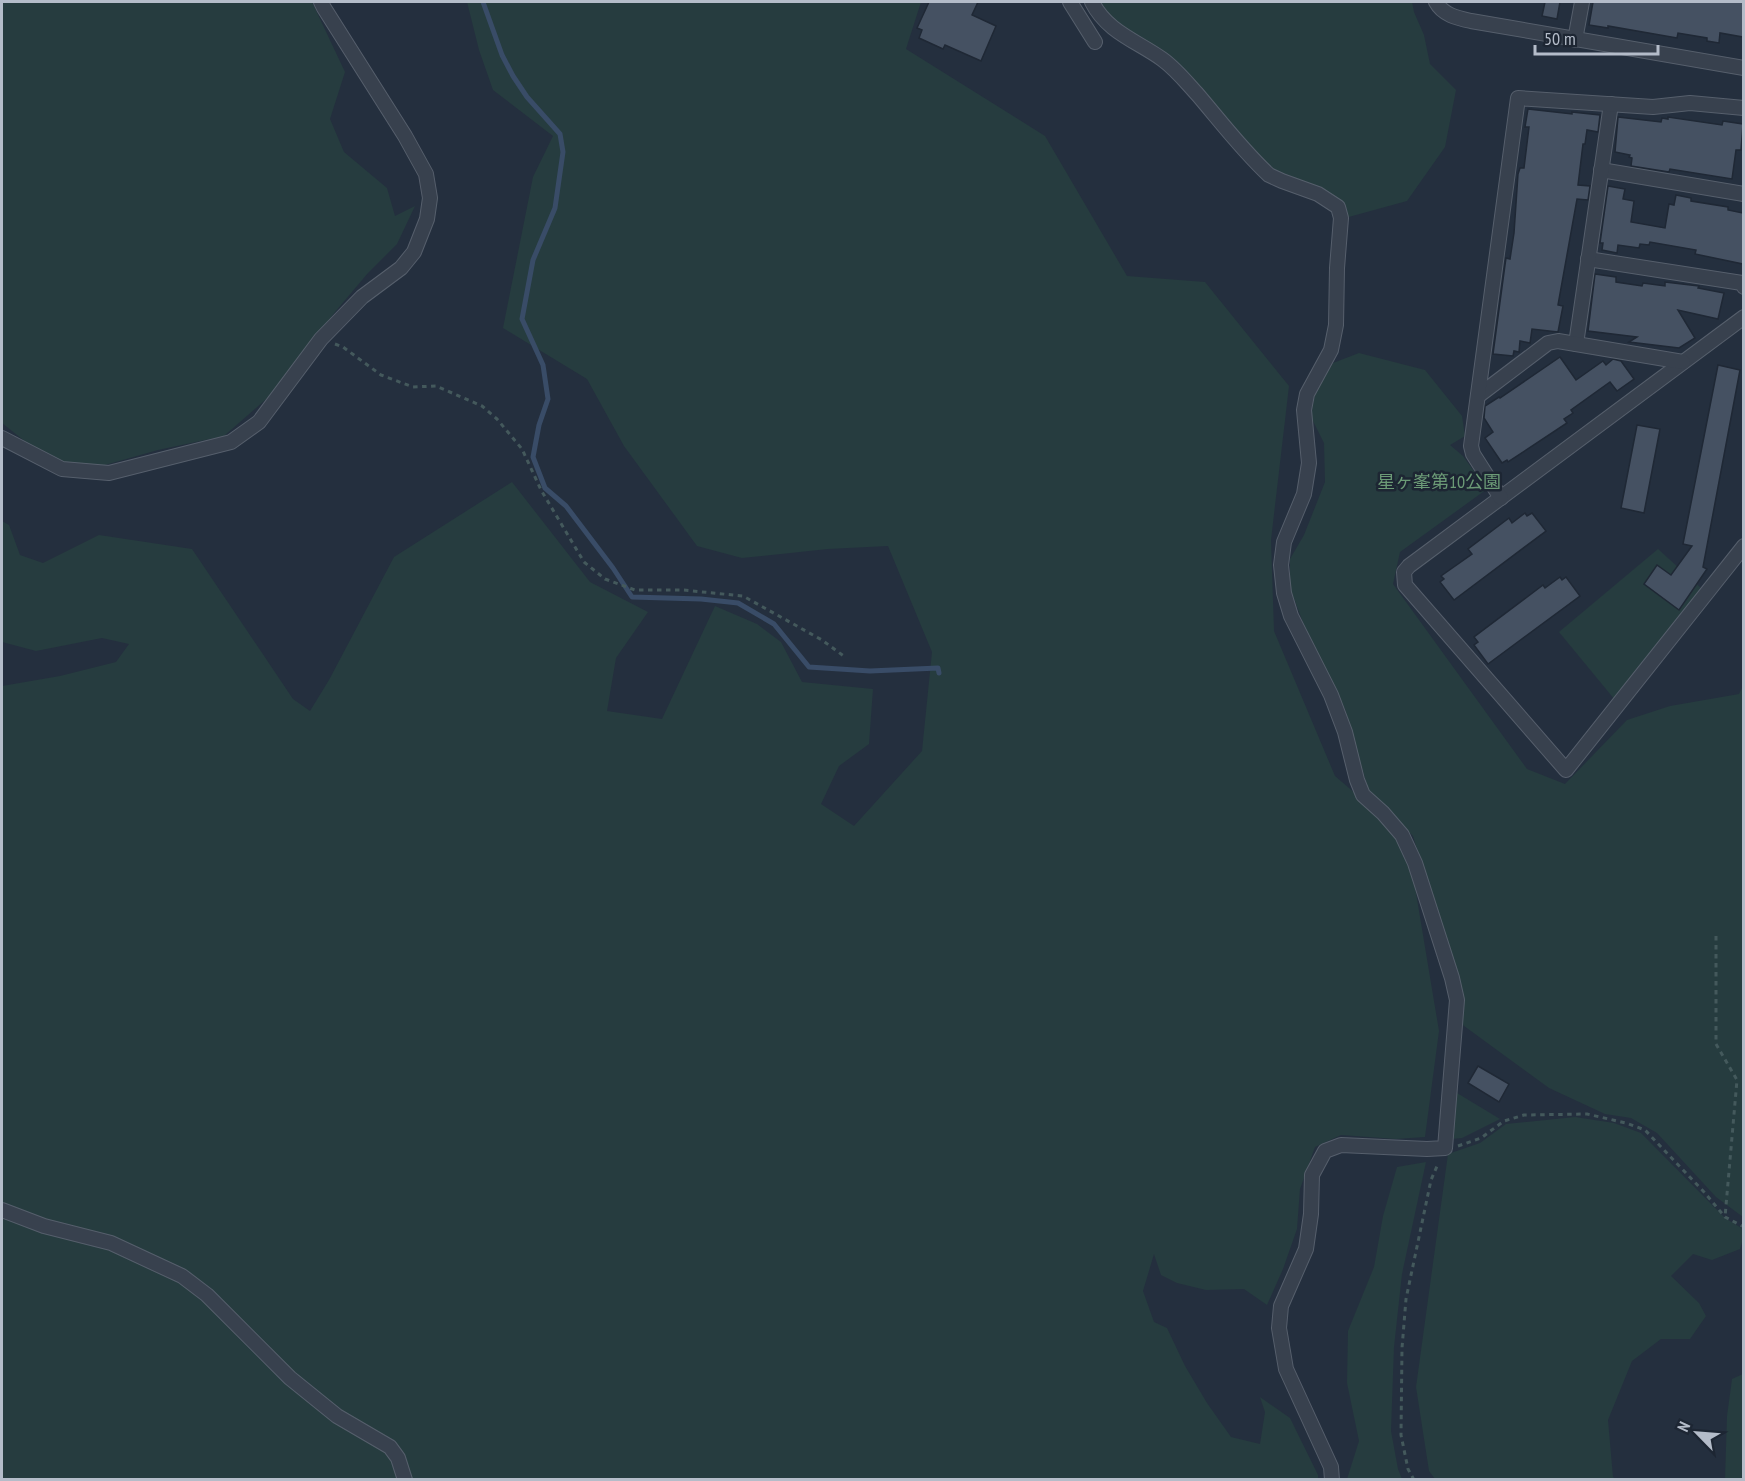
<svg xmlns="http://www.w3.org/2000/svg" width="1745" height="1481" font-family="'PT Sans Narrow','Noto Sans JP',sans-serif">
  <style>
    .green { fill: #263c3f }
    .lines { fill: none; stroke-linecap: round; stroke-linejoin: round }
    .stream { stroke: #394c67; stroke-width: 5 }
    .building { fill: #455162; stroke: #1f2835; stroke-width: 1.5 }
    .street-casing { stroke: #565f6c; stroke-width: 16 }
    .path { stroke: #44595c; stroke-width: 3; stroke-dasharray: 4.5 4.5; stroke-linecap: butt }
    .street { stroke: #38414e; stroke-width: 14 }
    .labels { text-anchor: middle; stroke-width: 5; stroke-linejoin: round; paint-order: stroke }
    .park-label { font-size: 18px; fill: #6b9a76; stroke: #1d2633 }
  </style>
  <rect width="100%" height="100%" fill="#242f3e"/>
  <!-- green -->
  <g class="green">
    <path d="M2,2H312L345,72L330,119L344,152L387,188L395,216L415,206L397,244L368,273L335,312L272,394L224,436L158,450L98,467L64,465L37,451L2,423Z"/>
    <path d="M467,2H921L906,49L1045,136L1127,276L1205,282L1289,386L1271,540L1274,631L1335,776L1392,825L1413,875L1439,1031L1425,1137L1396,1139L1341,1135L1315,1147L1300,1189L1297,1229L1283,1269L1267,1305L1244,1289L1206,1290L1177,1283L1161,1275L1154,1254L1143,1291L1154,1322L1167,1328L1185,1366L1207,1403L1231,1437L1260,1444L1265,1412L1260,1397L1290,1418L1318,1475V1479H2V686L60,676L116,662L129,644L102,638L36,651L2,642V521L9,525L20,555L43,563L99,535L192,549L293,699L310,711L329,680L394,557L512,482L590,582L648,612L616,658L607,711L662,719L715,606L757,624L781,642L802,682L873,689L869,744L839,766L821,804L854,826L922,751L932,652L888,546L828,549L742,558L697,546L624,446L587,379L503,328L533,177L553,136L493,90L479,50Z"/>
    <path d="M1094,2H1412L1414,12L1424,35L1430,64L1456,90L1445,147L1407,201L1345,218L1321,194L1262,173L1175,74Z"/>
    <path d="M1359,353L1425,370L1462,416L1465,436L1450,445L1463,456L1487,489L1400,552L1393,584L1527,769L1565,784L1627,720L1670,706L1739,694L1743,686V1217L1716,1197L1657,1133L1631,1118L1605,1114L1549,1088L1460,1023L1461,994L1413,836L1369,792L1345,709L1307,633L1290,588V559L1304,535L1325,482L1324,443L1311,417L1315,393L1333,363Z"/>
    <path d="M1658,549L1702,589L1615,700L1559,632Z"/>
    <path d="M1457,1093L1500,1119L1462,1138L1451,1139Z"/>
    <path d="M1575,1117L1614,1123L1641,1133L1725,1218L1743,1229V1239L1740,1249L1712,1260L1693,1254L1671,1276L1699,1303L1706,1316L1690,1339H1661L1632,1361L1608,1420L1613,1477L1616,1479H1435L1429,1471L1416,1387L1448,1154L1480,1143L1506,1124Z"/>
    <path d="M1426,1162L1402,1274L1394,1347L1391,1431L1398,1469L1402,1479H1347L1359,1441L1347,1383L1348,1331L1374,1267L1383,1216L1397,1167Z"/>
    <path d="M1743,1374V1479H1725L1727,1416L1732,1379Z"/>
  </g>
  <g class="lines">
    <!-- stream -->
    <path class="stream" d="M483,2L502,55L513,76L527,97L560,134L563,152L555,208L533,260L522,319L543,365L548,399L539,425L533,457L545,488L566,506L613,568L632,597L701,599L738,603L774,624L809,667L870,671L938,668L939,673"/>
  </g>
  <!-- building -->
  <g class="building">
    <path d="M929,2H978L972,15L996,26L981,61L945,45L943,49L919,38L922,30L917,28Z"/>
    <path d="M1545,2H1560L1557,19L1542,16Z"/>
    <path d="M1593,2H1743V37L1720,33L1719,43L1707,41V38L1678,33L1677,38L1608,26V28L1589,25Z"/>
    <path d="M1528,109L1572,114V112L1600,115L1598,132L1587,130L1585,144H1583L1578,185L1590,186L1588,200L1577,199L1558,305L1563,306L1558,332L1532,329L1530,343L1520,341L1519,352L1514,351L1513,356L1493,354L1505,265L1506,258L1510,259L1514,233L1518,174L1520,168H1524L1529,127H1525Z"/>
    <path d="M1618,117L1661,122L1662,118L1668,119V117L1722,125L1723,121L1743,124L1741,150H1736L1732,179L1670,169L1669,172L1631,166L1632,158L1629,157L1630,155L1615,152Z"/>
    <path d="M1608,186L1625,189L1623,199L1634,201L1631,222L1665,228L1669,204L1674,205L1676,195L1691,198V201L1728,207V210L1743,213V264L1695,254L1696,250L1650,242L1649,245L1640,244L1639,248L1618,245L1617,253L1602,250L1603,243H1600Z"/>
    <path d="M1595,274L1616,277V282L1642,286L1643,283L1665,286V282L1699,286L1698,288L1724,293L1718,319L1678,310L1695,338L1679,348L1629,342L1637,337L1588,331Z"/>
    <path d="M1560,357L1576,380L1603,361L1606,365L1613,359L1621,361L1634,379L1617,391L1610,382L1571,410L1573,413L1564,419L1567,423L1508,462L1507,460L1502,463L1485,438L1493,432L1484,418L1485,406L1499,397L1500,398Z"/>
    <path d="M1718,365L1740,370L1703,567L1707,569L1679,610L1644,584L1657,565L1671,575L1692,546L1683,544Z"/>
    <path d="M1637,425L1660,429L1644,513L1621,508Z"/>
    <path d="M1525,513L1527,516L1532,513L1546,531L1454,600L1440,582L1444,579L1441,576L1472,554L1468,549L1509,518L1512,523Z"/>
    <path d="M1560,577L1562,580L1566,577L1580,596L1488,664L1474,645L1478,642L1474,637L1543,585L1545,588Z"/>
    <path d="M1478,1066L1509,1084L1499,1102L1468,1083Z"/>
  </g>
  <g class="lines">
    <defs>
      <g id="street">
        <path d="M1070,2L1095,42"/>
        <path d="M1092,2C1107,32 1137,41 1162,59C1176,69 1187,83 1198,95C1221,122 1243,151 1269,175L1282,181L1318,194L1338,207L1341,218L1337,268L1336,325L1331,350L1307,394L1304,410L1309,463L1304,494L1284,542L1281,565L1284,593L1291,616L1331,695L1345,732L1357,780L1363,795L1383,813L1402,835L1415,863L1452,978L1457,1000L1445,1148L1427,1149L1341,1145L1325,1151L1312,1175L1311,1214L1306,1249L1281,1306L1279,1328L1286,1369L1331,1467L1332,1480"/>
        <path d="M1436,2C1443,15 1457,18 1471,21L1744,68"/>
        <path d="M1575,40L1582,2"/>
        <path d="M1601,170L1744,194"/>
        <path d="M1588,259L1742,283L1744,287"/>
        <path d="M1744,317L1409,566L1404,572L1405,585L1566,770L1744,546"/>
        <path d="M1576,344L1611,104"/>
        <path d="M1478,396L1548,343L1558,341L1683,362"/>
        <path d="M2,438L62,469L109,473L231,442L259,422L321,339L362,297L401,268L414,252L427,219L430,198L426,174L405,136L324,8L321,2"/>
        <path d="M1501,498L1473,454L1471,446L1518,98L1653,107L1690,103L1744,108"/>
        <path d="M2,1210L44,1226L111,1243L182,1276L207,1295L290,1378L337,1416L390,1447L398,1458L405,1480"/>
      </g>
    </defs>
    <!-- street casing -->
    <use href="#street" class="street-casing"/>
    <!-- path -->
    <g class="path">
      <path d="M335,344L343,347L381,375L413,387L436,386L482,406L497,419L522,449L541,490L584,562L605,579L635,590H683L743,596L822,640L845,657"/>
      <path d="M1716,936V1044L1737,1080L1725,1217"/>
      <path d="M1458,1146L1481,1138L1504,1121L1524,1115L1587,1114L1626,1123L1645,1130L1704,1192L1725,1217L1744,1227"/>
      <path d="M1414,1480L1408,1469L1401,1435L1402,1348L1406,1299L1431,1180L1438,1164"/>
    </g>
    <!-- street -->
    <use href="#street" class="street"/>
  </g>
  <g class="labels">
    <!-- park labels -->
    <g class="park-label">
      <text x="1439" y="488">星ヶ峯第10公園</text>
    </g>
  </g>
  <!-- border -->
  <rect width="1745" height="1481" fill="none" stroke="#b4bcc9" stroke-width="6"/>
  <!-- north arrow -->
  <g transform="translate(1697 1433) rotate(295)" stroke="#1d2633" stroke-width="4.5" paint-order="stroke">
  <path d="M0-4.5L10 22L0 15L-10 22Z" fill="#b4bcc9"/>
  <text y="-9" font-size="16" font-weight="bold" text-anchor="middle" fill="#b4bcc9">N</text>
  </g>
  <!-- scale -->
  <path d="M1535 45v9h123v-9" fill="none" stroke="#b4bcc9" stroke-width="3"/>
  <text x="1544" y="45" font-size="18" fill="#b4bcc9" stroke="#1d2633" stroke-width="4.5" paint-order="stroke">50 m</text>
</svg>
